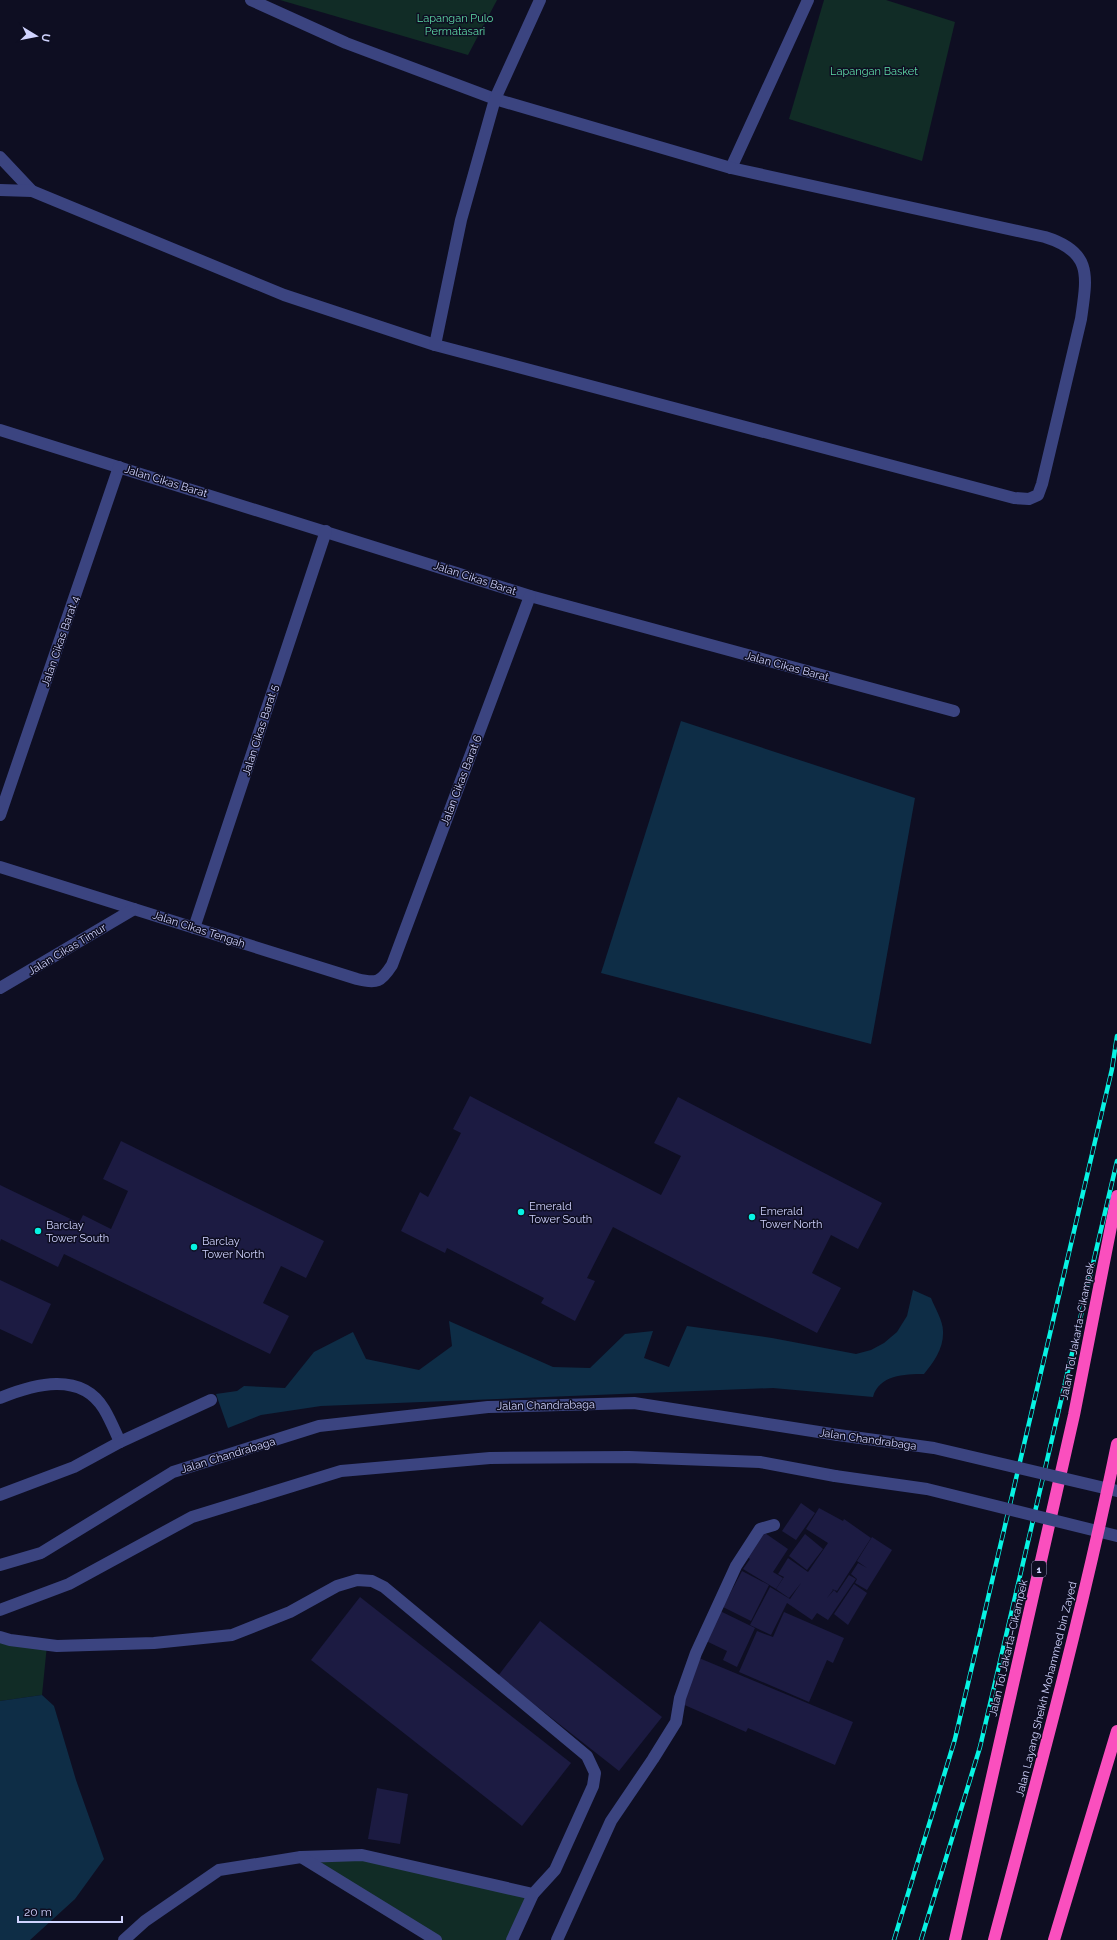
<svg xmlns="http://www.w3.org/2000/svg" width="1117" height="1940" font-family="Raleway,sans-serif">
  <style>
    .green { fill: #112c26 }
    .water { fill: #0e2d46 }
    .building { fill: #1c1b42 }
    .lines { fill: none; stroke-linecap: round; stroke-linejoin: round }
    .minor { stroke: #3b4480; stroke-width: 12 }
    .highway { stroke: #fa4fbe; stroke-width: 12 }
    .rail-casing { stroke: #07f3e3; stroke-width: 4.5 }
    .rail { stroke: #0e0e22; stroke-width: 3; stroke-dasharray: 9; stroke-linecap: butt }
    .minor-bridge { stroke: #3b4480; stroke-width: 12 }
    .highway-bridge { stroke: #fa4fbe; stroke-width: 12 }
    .poi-dot { fill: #07f3e3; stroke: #0e0e22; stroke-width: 1.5 }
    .labels { text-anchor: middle; stroke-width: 3; stroke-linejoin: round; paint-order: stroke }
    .shield { fill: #0e0e22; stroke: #9698bc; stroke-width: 1 }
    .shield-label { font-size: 10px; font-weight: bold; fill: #d0d3fe }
    .park-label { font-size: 11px; fill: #5fdca7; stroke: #0e0e22 }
    .street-label { font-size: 11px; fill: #d0d3fe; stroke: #0e0e22 }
    .poi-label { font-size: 11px; fill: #d0d3fe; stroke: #0e0e22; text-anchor: start }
  </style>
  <rect width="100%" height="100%" fill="#0e0e22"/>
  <!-- green -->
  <g class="green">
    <path d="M280,0H497L468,55Z"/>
    <path d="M824,0H886L955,22L922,161L789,119Z"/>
    <path d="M0,1637L47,1645L42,1695L0,1701Z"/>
    <path d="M362,1855L533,1894L512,1940H436L301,1857Z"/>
  </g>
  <!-- water -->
  <g class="water">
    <path d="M681,721L915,798L871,1044L601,973Z"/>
    <path d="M913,1290L931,1298C935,1308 943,1321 943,1331C944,1348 934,1362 924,1374C904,1374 879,1375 873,1397L773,1388L321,1406L261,1415L228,1428L216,1394L237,1391L244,1386L285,1388L314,1352L353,1332L366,1359L419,1370L452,1346L449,1321L553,1367L590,1368L625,1334L653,1331L644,1358L669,1367L687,1326L772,1338L856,1354L871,1350L884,1343L897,1332L907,1316Z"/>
    <path d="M42,1695L54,1706L76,1780L104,1859L75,1899L30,1940H0V1701Z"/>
  </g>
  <!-- building -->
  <g class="building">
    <path d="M470,1096L661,1195L681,1156L654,1143L678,1097L882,1203L858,1249L831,1235L812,1273L841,1288L817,1333L613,1227L587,1278L595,1281L575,1321L541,1303L544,1298L447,1248L445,1253L401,1231L420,1192L428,1197L461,1133L453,1129Z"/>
    <path d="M121,1141L324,1241L306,1278L281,1266L263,1303L289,1316L270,1354L64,1254L58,1267L1,1239L0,1242V1185L79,1223L83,1215L111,1229L128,1191L103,1179Z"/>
    <path d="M0,1280L51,1304L32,1344L0,1329Z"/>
    <path d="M801,1503L815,1513L796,1540L782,1531Z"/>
    <path d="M819,1508L843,1521L844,1519L871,1538L837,1591L832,1589L833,1590L827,1598L834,1590L837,1593L849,1575L856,1579L828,1620L817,1613L812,1620L787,1603L771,1635L750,1625L770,1587L790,1599L801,1583L789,1598L776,1589L784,1577L778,1574L788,1558L808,1572L828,1543L806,1529Z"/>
    <path d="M762,1531L788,1549L773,1572L783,1578L776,1589L743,1569L750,1559L746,1556Z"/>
    <path d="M805,1534L823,1549L807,1570L789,1556Z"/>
    <path d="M872,1537L892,1550L867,1590L855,1583L857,1579L851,1574L858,1563L867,1568L857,1561Z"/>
    <path d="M742,1571L769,1585L751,1621L723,1607Z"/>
    <path d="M854,1584L867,1593L848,1625L834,1614Z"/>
    <path d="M360,1597L571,1763L522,1826L311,1660Z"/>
    <path d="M718,1610L755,1628L737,1667L723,1660L727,1651L704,1640Z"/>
    <path d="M784,1612L844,1638L833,1663L827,1660L809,1702L739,1672L757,1631L773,1637Z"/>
    <path d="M540,1621L662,1717L619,1771L498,1676Z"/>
    <path d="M699,1658L853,1722L835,1765L748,1728L746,1732L680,1703Z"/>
    <path d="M377,1788L408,1794L400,1844L368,1839Z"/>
  </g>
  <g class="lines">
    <!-- minor -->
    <g class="minor">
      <path d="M0,157L32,191"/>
      <path d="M731,168L808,0"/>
      <path d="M0,190L32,191L284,295L435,345L1014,498L1029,499L1038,495L1042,484L1081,319C1087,276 1093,252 1045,237L731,168L495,99L346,43L251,0"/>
      <path d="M435,345L461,220L495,99L540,0"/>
      <path d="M0,430L530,596L954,711"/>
      <path d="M0,815L119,467"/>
      <path d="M0,867L357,979C377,984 381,982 392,965L530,596"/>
      <path d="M194,928L326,531"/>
      <path d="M0,988L134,909"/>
      <path d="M0,1398C34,1384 81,1371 104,1409C110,1419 115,1431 120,1442"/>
      <path d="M0,1495L74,1467L120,1442L211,1400"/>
      <path d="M0,1565L41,1553L173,1472L319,1426L488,1407L634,1403L838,1435"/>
      <path d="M0,1610L69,1584L192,1517L341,1471L490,1458L629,1457L760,1462L835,1476"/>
      <path d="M0,1637L10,1640L57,1646L154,1643L232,1635L290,1612L337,1586L357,1580L372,1581L384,1587L587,1756L595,1773L593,1786L555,1870L533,1894L362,1855L301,1857L219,1870L145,1921L124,1940"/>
      <path d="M301,1857L436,1940"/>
      <path d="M512,1940L533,1894"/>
      <path d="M557,1940L611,1821L653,1759L676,1722L680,1698L696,1653L736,1566L760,1529L774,1525"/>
    </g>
    <!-- highway -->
    <g class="highway">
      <path d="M955,1940L1074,1415L1117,1196"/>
      <path d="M1054,1940L1117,1731"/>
    </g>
    <defs>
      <g id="rail">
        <path d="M894,1940L955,1739L1112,1069L1117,1036"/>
        <path d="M921,1940L980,1747L1117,1161"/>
      </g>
    </defs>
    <!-- rail casing -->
    <use href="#rail" class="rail-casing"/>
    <!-- rail -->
    <use href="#rail" class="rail"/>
    <!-- minor-bridge -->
    <g class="minor-bridge">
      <path d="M838,1435L934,1448L1117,1491"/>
      <path d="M835,1476L927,1489L1117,1536"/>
    </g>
    <!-- highway-bridge -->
    <path class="highway-bridge" d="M994,1940C1038,1776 1083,1611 1117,1444"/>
  </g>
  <!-- markers -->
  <g class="poi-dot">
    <circle cx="521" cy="1212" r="4"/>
    <circle cx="752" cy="1217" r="4"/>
    <circle cx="38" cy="1231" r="4"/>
    <circle cx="194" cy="1247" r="4"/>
  </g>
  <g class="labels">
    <!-- shield labels -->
    <rect class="shield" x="1032" y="1561" width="14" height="16" rx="3"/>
    <g class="shield-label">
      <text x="1039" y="1573">1</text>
    </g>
    <!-- park labels -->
    <g class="park-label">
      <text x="455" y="22">Lapangan Pulo<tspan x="455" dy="13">Permatasari</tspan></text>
      <text x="874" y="75">Lapangan Basket</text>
    </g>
    <!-- street labels -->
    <g class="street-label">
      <text transform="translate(166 481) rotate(17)" y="4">Jalan Cikas Barat</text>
      <text transform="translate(475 578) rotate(18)" y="4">Jalan Cikas Barat</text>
      <text transform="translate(60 641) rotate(-71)" y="4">Jalan Cikas Barat 4</text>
      <text transform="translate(787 666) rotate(15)" y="4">Jalan Cikas Barat</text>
      <text transform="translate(260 730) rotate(-72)" y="4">Jalan Cikas Barat 5</text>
      <text transform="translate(461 780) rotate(-69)" y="4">Jalan Cikas Barat 6</text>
      <text transform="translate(199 929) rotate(18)" y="4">Jalan Cikas Tengah</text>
      <text transform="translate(67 949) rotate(-31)" y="4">Jalan Cikas Timur</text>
      <text transform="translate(1077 1331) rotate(-79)" y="4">Jalan Tol Jakarta–Cikampek</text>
      <text transform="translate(546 1405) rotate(-1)" y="4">Jalan Chandrabaga</text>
      <text transform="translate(868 1439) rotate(8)" y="4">Jalan Chandrabaga</text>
      <text transform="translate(228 1455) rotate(-17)" y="4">Jalan Chandrabaga</text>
      <text transform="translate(1008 1648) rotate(-77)" y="4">Jalan Tol Jakarta–Cikampek</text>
      <text transform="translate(1046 1689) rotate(-76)" y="4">Jalan Layang Sheikh Mohammed bin Zayed</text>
    </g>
    <!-- poi labels -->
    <g class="poi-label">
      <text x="529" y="1210">Emerald<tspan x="529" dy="13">Tower South</tspan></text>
      <text x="760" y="1215">Emerald<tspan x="760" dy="13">Tower North</tspan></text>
      <text x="46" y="1229">Barclay<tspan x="46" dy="13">Tower South</tspan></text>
      <text x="202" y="1245">Barclay<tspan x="202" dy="13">Tower North</tspan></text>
    </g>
  </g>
  <!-- north arrow -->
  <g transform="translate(36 36) rotate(100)" stroke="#0e0e22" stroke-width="3" paint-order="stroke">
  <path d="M0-3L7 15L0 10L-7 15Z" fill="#d0d3fe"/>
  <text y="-6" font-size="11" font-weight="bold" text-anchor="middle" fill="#d0d3fe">U</text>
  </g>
  <!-- scale -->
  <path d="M18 1916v6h104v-6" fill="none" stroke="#d0d3fe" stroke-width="2"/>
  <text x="24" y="1916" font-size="12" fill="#d0d3fe" stroke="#0e0e22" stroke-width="3" paint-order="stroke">20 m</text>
</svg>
